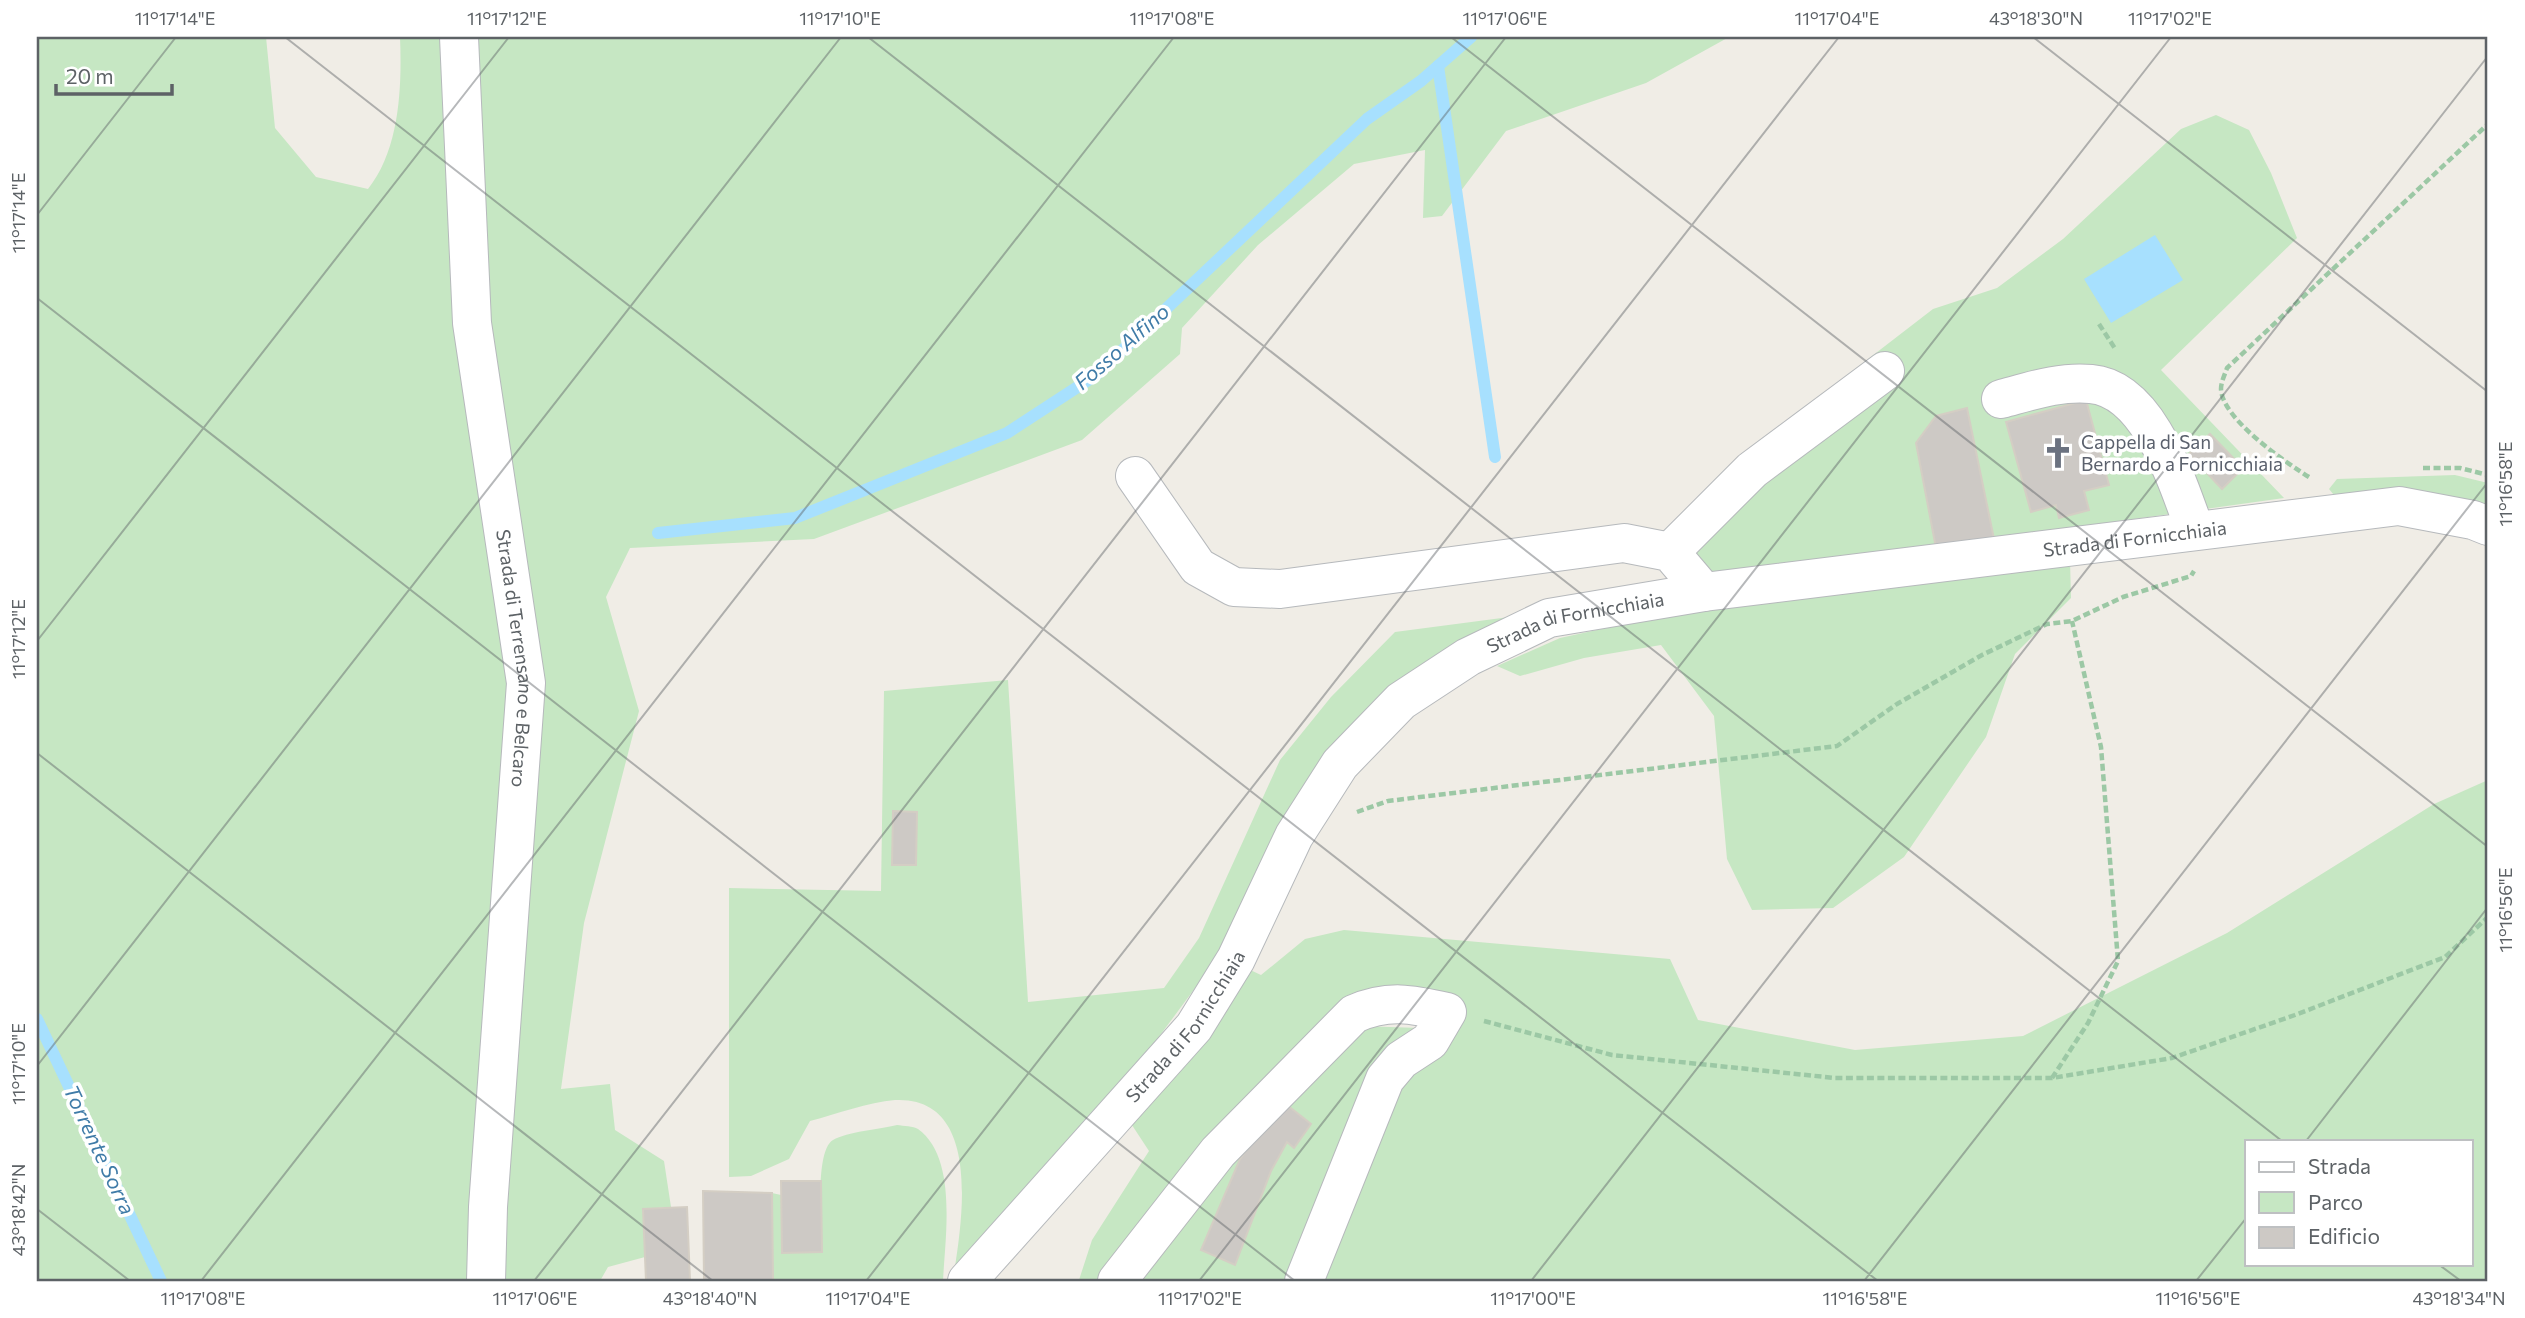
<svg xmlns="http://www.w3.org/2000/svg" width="2525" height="1318" font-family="Commissioner,sans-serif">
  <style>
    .green { fill: #c6e7c3; fill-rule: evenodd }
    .water { fill: #a7e0fe }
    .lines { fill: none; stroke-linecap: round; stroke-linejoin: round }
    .stream { stroke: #a7e0fe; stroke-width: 12 }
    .building { fill: #cdc9c5; stroke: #d4cec4; stroke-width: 2 }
    .minor-casing { stroke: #b6b9bc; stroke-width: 40 }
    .path { stroke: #9cc8a5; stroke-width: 4.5; stroke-dasharray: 7 3.5; stroke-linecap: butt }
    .minor { stroke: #fff; stroke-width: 38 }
    .ticks { fill: none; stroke: #5d6266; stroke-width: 2; stroke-opacity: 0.45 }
    .labels { text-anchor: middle; stroke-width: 7; stroke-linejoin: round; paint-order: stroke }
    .worship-label { font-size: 19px; fill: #5b616d; stroke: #fff; text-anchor: start }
    .street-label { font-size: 19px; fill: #5d6266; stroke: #fff }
    .water-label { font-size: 21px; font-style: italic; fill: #407ca8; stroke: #fff }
    .neatline { fill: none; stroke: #5d6266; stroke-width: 2.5 }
    .ticks-label { font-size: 18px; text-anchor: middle; fill: #5d6266 }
  </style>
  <rect width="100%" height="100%" fill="#f0ede6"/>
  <!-- green -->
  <g class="green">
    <path d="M37,37H266L275,128L316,177L368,189C400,149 402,86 400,37H1729L1646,83L1506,131L1442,216L1423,218L1425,150L1354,164L1258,245L1182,328L1180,354L1082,440L814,539L630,548L606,597L639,711L584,923L561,1089L610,1084L615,1130L664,1161L671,1207L643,1209L645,1257L608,1267L600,1281H37Z"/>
    <path d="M2216,115L2249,130L2271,173L2297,238L2161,370L2284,498L1706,579L1666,532L1736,461L1933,309L1997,288L2063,239L2181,129Z"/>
    <path d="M2455,475L2488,483V512L2339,501L2329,489L2337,479Z"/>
    <path d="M2070,560L2071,598L2015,654L1986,737L1904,857L1833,908L1752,910L1727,859L1714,716L1661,645L1584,658L1520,676L1497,666L1560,638L1680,612Z"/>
    <path d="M1517,616L1392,692L1235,924L1201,980L1138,1065L955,1267C963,1214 980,1096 895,1100C868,1102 837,1114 810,1121L789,1159L751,1176L729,1177V888L881,891L884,691L1008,680L1028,1002L1164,988L1199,938L1280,760L1331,697L1395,632Z"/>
    <path d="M2488,780V1281H1129L1226,1158L1359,1026L1420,1028L1379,991L1104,1281L1079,1280L1092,1240L1149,1151L1128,1119L1246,968L1261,975L1305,939L1344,930L1670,959L1698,1020L1855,1050L2023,1036L2227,933L2434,804ZM2247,1141H2471V1264H2247Z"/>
    <path d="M897,1125C904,1126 913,1126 918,1129C958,1158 945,1238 943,1281H773L772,1193L781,1195L782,1253L822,1252C822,1231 814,1151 833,1140C847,1132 880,1129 897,1125Z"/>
  </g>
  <!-- water -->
  <path class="water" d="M2155,235L2183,280L2111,323L2084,279Z"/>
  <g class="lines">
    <!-- stream -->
    <g class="stream">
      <path d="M1438,66L1495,457"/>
      <path d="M658,533L795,518L1007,433L1096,375L1367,119L1421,81L1471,37"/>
      <path d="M37,1019L161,1281"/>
    </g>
  </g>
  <!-- building -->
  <g class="building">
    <path d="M2086,400L2109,485L2084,491L2089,510L2059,518L2056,505L2031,512L2006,422Z"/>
    <path d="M1967,408L1994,539L1936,548L1916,443L1936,416Z"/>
    <path d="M2210,434L2243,468L2222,489L2189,454Z"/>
    <path d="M893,811L917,812L916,865H892Z"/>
    <path d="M1287,1105L1311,1124L1294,1148L1287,1142L1271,1171L1235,1265L1201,1250L1240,1159L1263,1126Z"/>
    <path d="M781,1181H821L822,1252L782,1253Z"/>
    <path d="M703,1191L772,1193L773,1281H704Z"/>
    <path d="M687,1207L690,1281H646L643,1209Z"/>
  </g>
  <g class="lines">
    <defs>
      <g id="minor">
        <path id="s1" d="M459,37L472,323L526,683L488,1207L486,1281"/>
        <path d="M2001,399C2031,391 2060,381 2091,384C2150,389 2178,485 2195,530"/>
        <path d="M1135,476L1198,567L1234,587L1280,589L1624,543L1670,552L1704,592"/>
        <path d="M1670,552L1752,470L1885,371"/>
        <path id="s2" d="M967,1281L1194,1027L1236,959L1294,836L1340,764L1401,701L1468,657L1549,618L1704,592L2399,506L2473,520L2488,526"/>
        <path d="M1117,1281L1218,1152L1354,1014C1388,999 1412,1004 1447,1012L1430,1041L1401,1060L1385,1079L1304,1281"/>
      </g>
    </defs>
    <!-- minor casing -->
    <use href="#minor" class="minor-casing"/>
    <!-- path -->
    <g class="path">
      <path d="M2099,324L2116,350"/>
      <path d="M2423,468H2460L2488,475"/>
      <path d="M2309,477C2285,462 2222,419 2221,389C2221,382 2225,374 2227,368L2488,124"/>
      <path d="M1357,812L1388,801L1837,746L1897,704L1982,655L2047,624L2072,621L2123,597L2191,576L2194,571"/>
      <path d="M1484,1021L1612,1055L1835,1078H2052L2172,1058L2295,1015L2445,957L2488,917"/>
      <path d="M2052,1078L2088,1023L2118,961L2101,747L2072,621"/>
    </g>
    <!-- minor -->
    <use href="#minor" class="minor"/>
  </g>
  <!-- ticks -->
  <path class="ticks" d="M285,37L1878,1281M868,37L2282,1141M1451,37L2488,847M2033,37L2488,392M37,215L176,37M37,298L1295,1281M37,641L509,37M37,753L713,1281M37,1066L841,37M2306,1141L2488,907M37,1209L130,1281M2438,1264L2461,1281M201,1281L1174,37M534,1281L1506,37M866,1281L1839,37M1199,1281L2171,37M1531,1281L2488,56M1864,1281L2488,482M2196,1281L2247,1217"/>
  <!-- icons -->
  <defs>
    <symbol id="church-bare" viewBox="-9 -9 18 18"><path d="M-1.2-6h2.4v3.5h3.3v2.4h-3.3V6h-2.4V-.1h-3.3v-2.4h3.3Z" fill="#6b7280" stroke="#fff" stroke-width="2.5" paint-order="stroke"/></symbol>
  </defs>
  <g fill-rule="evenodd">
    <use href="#church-bare" x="2036" y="431" width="44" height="44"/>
  </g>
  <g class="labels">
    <!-- worship labels -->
    <g class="worship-label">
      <text x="2081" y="449">Cappella di San<tspan x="2081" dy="22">Bernardo a Fornicchiaia</tspan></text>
    </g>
    <!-- street labels -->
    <g class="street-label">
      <text dy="7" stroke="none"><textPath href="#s2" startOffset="1491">Strada di Fornicchiaia</textPath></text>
      <text dy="7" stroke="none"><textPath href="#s2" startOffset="924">Strada di Fornicchiaia</textPath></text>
      <text dy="7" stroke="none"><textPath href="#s1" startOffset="625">Strada di Terrensano e Belcaro</textPath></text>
      <text dy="7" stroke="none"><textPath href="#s2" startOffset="336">Strada di Fornicchiaia</textPath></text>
    </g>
    <!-- water labels -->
    <g class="water-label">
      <text transform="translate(1122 347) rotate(-41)" y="7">Fosso Alfino</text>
      <text transform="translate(99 1150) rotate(65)" y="7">Torrente Sorra</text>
    </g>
  </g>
  <!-- border -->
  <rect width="2525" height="1318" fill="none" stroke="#ffffff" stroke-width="77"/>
  <!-- legend -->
  <rect x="2245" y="1140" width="228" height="126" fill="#ffffff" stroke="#bec0c2" stroke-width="2"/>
  <rect x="2259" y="1162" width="35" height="10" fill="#ffffff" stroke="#bec0c2" stroke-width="2"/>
  <text x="2308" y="1174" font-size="21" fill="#5d6266">Strada</text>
  <rect x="2259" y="1192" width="35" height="21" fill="#c6e7c3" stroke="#bec0c2" stroke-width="2"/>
  <text x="2308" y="1210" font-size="21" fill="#5d6266">Parco</text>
  <rect x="2259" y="1227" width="35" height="21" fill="#cdc9c5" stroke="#bec0c2" stroke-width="2"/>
  <text x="2308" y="1244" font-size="21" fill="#5d6266">Edificio</text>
  <!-- scale -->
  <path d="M56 84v10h116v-10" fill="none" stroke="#5d6266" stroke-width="3.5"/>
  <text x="66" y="84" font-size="21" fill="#5d6266" stroke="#ffffff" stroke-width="5" paint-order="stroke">20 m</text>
  <rect x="38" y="38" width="2448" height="1242" class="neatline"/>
  <g class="ticks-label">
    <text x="175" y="25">11°17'14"E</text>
    <text x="507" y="25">11°17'12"E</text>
    <text x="840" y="25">11°17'10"E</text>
    <text x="1172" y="25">11°17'08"E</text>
    <text x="1505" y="25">11°17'06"E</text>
    <text x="1837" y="25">11°17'04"E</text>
    <text x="2036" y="25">43°18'30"N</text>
    <text x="2170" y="25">11°17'02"E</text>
    <text transform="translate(19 213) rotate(-90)" y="6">11°17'14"E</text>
    <text transform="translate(2506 484) rotate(-90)" y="6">11°16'58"E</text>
    <text transform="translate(19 639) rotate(-90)" y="6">11°17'12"E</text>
    <text transform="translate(2506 910) rotate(-90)" y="6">11°16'56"E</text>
    <text transform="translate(19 1064) rotate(-90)" y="6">11°17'10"E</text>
    <text transform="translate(19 1210) rotate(-90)" y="6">43°18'42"N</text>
    <text x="203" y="1305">11°17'08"E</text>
    <text x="535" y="1305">11°17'06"E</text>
    <text x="710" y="1305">43°18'40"N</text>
    <text x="868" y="1305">11°17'04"E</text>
    <text x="1200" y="1305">11°17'02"E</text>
    <text x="1533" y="1305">11°17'00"E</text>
    <text x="1865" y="1305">11°16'58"E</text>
    <text x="2198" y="1305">11°16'56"E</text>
    <text x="2459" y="1305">43°18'34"N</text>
  </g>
</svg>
